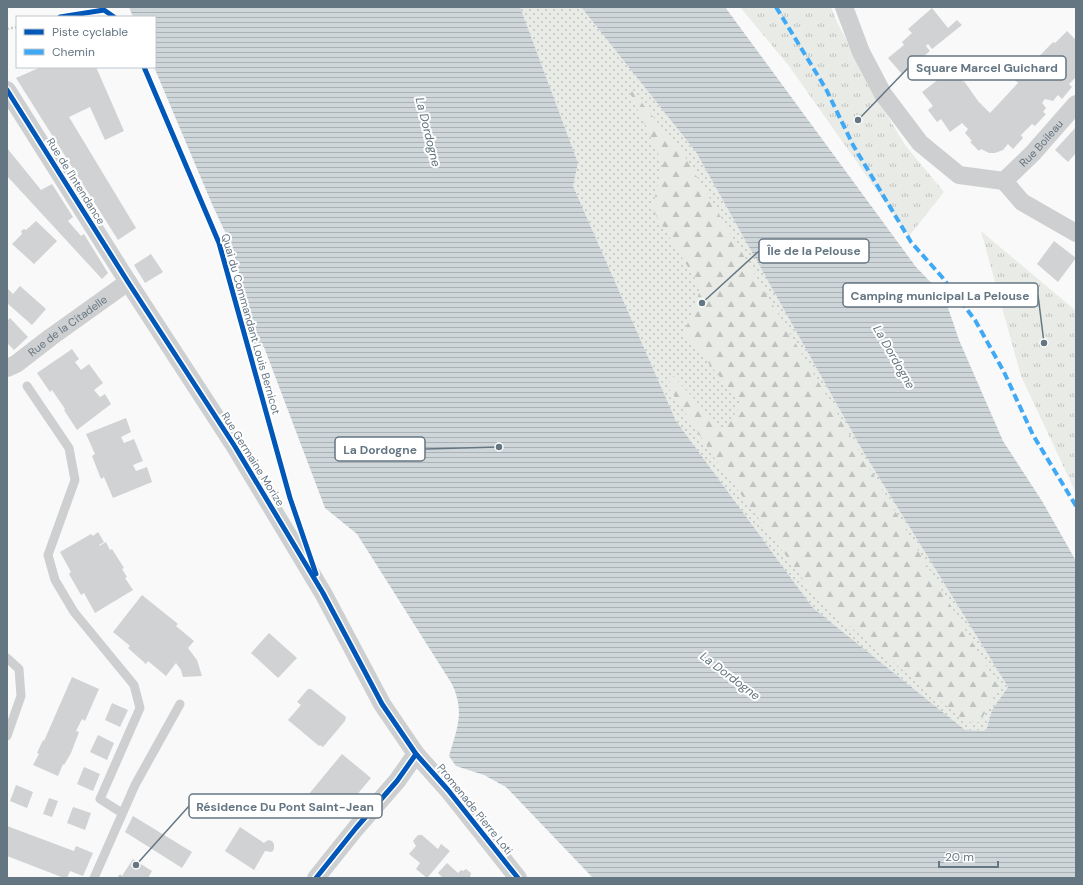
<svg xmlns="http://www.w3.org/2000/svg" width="1083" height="885" font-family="'DM Sans',sans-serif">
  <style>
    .grass { fill: url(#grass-dots) }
    .forest { fill: url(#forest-firs) }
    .park { fill: url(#park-tufts) }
    .water { fill: url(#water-rules) }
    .building { fill: #d0d2d3 }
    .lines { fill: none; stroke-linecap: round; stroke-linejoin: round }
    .path { stroke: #cbcccd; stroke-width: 2.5; stroke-dasharray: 2 2; stroke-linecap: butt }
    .lane { stroke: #cecfd0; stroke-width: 9 }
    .street { stroke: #cecfd0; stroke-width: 18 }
    .quiet { stroke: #3fa9f5; stroke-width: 4; stroke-dasharray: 8 4; stroke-linecap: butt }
    .cycleway-casing { stroke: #fff; stroke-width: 8 }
    .cycleway { stroke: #0057b8; stroke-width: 5 }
    .labels { text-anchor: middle; stroke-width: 4; stroke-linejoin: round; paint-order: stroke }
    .street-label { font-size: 11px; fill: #657683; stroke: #fff }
    .water-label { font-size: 12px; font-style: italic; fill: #60757c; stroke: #fff }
    .leader { fill: none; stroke: #657683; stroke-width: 1.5 }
    .callout-dot { fill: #657683; stroke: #fff; stroke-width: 1.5 }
    .callout { fill: #fff; stroke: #657683; stroke-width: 1.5 }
    .callout-label { font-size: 12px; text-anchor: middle; font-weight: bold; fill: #657683 }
  </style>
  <defs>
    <pattern id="grass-dots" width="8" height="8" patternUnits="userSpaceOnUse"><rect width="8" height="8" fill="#e8ebe6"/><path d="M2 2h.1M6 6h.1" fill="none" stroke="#c0c3c0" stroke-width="1.8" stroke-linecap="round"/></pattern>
    <pattern id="forest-firs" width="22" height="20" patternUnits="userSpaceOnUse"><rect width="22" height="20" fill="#e8ebe6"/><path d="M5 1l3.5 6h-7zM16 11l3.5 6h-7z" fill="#c0c3c0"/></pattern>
    <pattern id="park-tufts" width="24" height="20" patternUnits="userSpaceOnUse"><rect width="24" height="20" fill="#e8ebe6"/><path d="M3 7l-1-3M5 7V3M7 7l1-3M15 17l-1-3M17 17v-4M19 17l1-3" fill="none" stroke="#c0c3c0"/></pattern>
    <pattern id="water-rules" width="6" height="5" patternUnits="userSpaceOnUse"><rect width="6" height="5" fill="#ced6d9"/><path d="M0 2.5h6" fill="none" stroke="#abb2b5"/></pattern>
  </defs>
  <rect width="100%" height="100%" fill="#f9f9f9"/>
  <!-- grass -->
  <path class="grass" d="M520,7H581L696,152L864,453L1008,687L992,710L986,731L965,730L813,608L676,421L573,186L578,163Z"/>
  <!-- forest -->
  <path class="forest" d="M625,82L684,155L999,687L980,722H966L819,601L716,460L668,387L672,375L723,430L742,404L684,333L701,288L652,209L663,164Z"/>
  <!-- park -->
  <g class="park">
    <path d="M740,7H831L837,22L875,95L905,145L944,192L909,236L789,66Z"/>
    <path d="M981,231L1076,311V493L1021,376Z"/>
  </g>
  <!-- water -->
  <path class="water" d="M129,7H520L578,163L573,186L676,421L813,608L965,730L986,731L992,710L1008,687L864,453L696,152L581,7H725L916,267L944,296L959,340L1003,441L1042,501L1076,561V878H593L506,787L484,775L456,766L449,756C457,729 465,712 452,684L357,534L325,508L264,347L253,346L243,292L233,249L212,204L154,67H155V17H133Z"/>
  <!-- building -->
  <g class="building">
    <path d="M932,8L948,28L957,20L962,25L932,49L928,44L926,46L930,51L902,74L888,58L904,45L902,42L912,33L908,29Z"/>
    <path d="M1067,31L1076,40V77L1069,84L1072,87L1062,99L1058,95L1053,101L1045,99L1042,103L1046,108L1043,112L1046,114L1035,126L1032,124L1021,135L1023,138L1013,149L1008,144L1003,150L995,153H989L981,149L979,151L970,142L972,141L965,133L968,129L962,123L950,132L941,119L937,122L928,110L933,106L922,92L952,69L963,82L964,81L978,101L990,113L1018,83L1012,77L1024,64L1029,67L1053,42L1055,43Z"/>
    <path d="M41,67H96L124,131L105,140L90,107L69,117L136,228L118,240L16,78Z"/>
    <path d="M1076,127V153L1068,162L1055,150Z"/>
    <path d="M7,148L41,190L52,184L73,217L68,221L81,236L84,234L108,273L102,279L7,176Z"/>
    <path d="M36,221L57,241L34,264L12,244L22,234L21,231L24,229L26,230Z"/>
    <path d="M1054,241L1076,258L1058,282L1037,264Z"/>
    <path d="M151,254L163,272L145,283L134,265Z"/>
    <path d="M20,286L46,309L32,325L7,303V288L13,294Z"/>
    <path d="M10,318L28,337L14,350L7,343V321Z"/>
    <path d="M72,349L79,359L75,362L81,370L89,364L103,383L94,390L100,397L105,394L111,404L77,430L64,410L65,409L52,390L50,392L37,373Z"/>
    <path d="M126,418L131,432L121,437L124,443L134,439L143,461L133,465L136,471L147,467L152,482L113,498L104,477L101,479L92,456L95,454L86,434Z"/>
    <path d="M98,532L104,542L99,545V546L106,542L110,550L112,549L124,568L122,569L127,577L125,578L133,590L95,613L84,593L81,595L69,574L71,572L60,552L91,534L93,536Z"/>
    <path d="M142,595L178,624L176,626L194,641L188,648L197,660L202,676L183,677L181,670L176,663L166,676L148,661L146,664L128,648L130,646L113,632Z"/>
    <path d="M269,633L297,658L278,678L251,653Z"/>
    <path d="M72,677L99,689L85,721L82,719L76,731L79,732L71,753L64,765L63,764L58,776L33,765L39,754L37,753L43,740L44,741Z"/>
    <path d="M308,689H311L346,717L345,721L323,747L320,745L319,746L288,720L301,705L297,702Z"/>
    <path d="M112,703L128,710L120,727L105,720Z"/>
    <path d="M98,735L114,743L107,760L90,752Z"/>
    <path d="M342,754L371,778L349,804L339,796L322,815L304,800Z"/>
    <path d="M84,767L100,774L93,791L77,784Z"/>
    <path d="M16,785L33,792L27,808L10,801Z"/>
    <path d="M49,798L58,801L52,817L43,814Z"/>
    <path d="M73,807L91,813L85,830L67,823Z"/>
    <path d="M133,816L192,852L182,868L125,832Z"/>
    <path d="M7,826L74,851L76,846L93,853L83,876L70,871L67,878H64L7,856Z"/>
    <path d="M240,827L264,843L268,840L272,841L274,844V849L272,852L265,851L254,870L225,851Z"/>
    <path d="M418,835H422L438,849L441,844L450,851L427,878L416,869L420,863L409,854L416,846L413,841Z"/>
    <path d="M133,859L152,871L148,878H117L120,874L122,876Z"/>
    <path d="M447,863L458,873L461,870L463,871L466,869L471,873L470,878H443L438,873Z"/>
  </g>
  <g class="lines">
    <!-- path -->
    <g class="path">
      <path d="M60,17L104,10L114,17"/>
      <path d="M7,29L17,27"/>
      <path d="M144,67L219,243L291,501"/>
    </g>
    <!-- lane -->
    <g class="lane">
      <path d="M27,386L69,448L75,480L48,555L55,580L74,612L134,685L140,708L100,799L122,813"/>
      <path d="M7,658L19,669L21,696L7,736"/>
      <path d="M94,878L135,785L180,704"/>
    </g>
    <!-- street -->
    <g class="street">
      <path d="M844,7L861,52L883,94L920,143L959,175L1004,181"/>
      <path d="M7,90L128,282L234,445L323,593L382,704L416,754L448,790L518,878"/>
      <path id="s1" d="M1004,181L1033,153L1076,104"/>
      <path d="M1004,181L1022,202L1076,233"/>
      <path id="s2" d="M7,368L16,364L51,337L128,282"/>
      <path d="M316,878L356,828L397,781L416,754"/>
    </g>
    <!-- quiet -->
    <path class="quiet" d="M776,7L826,89L853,145L911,242L942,277L975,320L1004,372L1033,435L1076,506"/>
    <defs>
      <g id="cycleway">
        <path d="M60,17L104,10L114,17"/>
        <path d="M144,67L219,243L290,498L316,574"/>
        <path d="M7,90L128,282L234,445L323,593L382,704L416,754L448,790L518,878"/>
        <path d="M316,878L356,828L397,781L416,754"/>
      </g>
    </defs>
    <!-- cycleway casing -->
    <use href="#cycleway" class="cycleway-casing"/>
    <!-- cycleway -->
    <use href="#cycleway" class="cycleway"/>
  </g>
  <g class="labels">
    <!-- street labels -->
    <g class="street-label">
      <text dy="4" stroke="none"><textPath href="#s1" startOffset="53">Rue Boileau</textPath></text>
      <text transform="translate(76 181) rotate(58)" y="4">Rue de l'Intendance</text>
      <text transform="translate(251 324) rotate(74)" y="4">Quai du Commandant Louis Bernicot</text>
      <text dy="4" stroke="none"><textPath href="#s2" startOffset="74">Rue de la Citadelle</textPath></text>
      <text transform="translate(253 459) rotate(58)" y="4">Rue Germaine Morize</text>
      <text transform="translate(475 809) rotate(51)" y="4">Promenade Pierre Loti</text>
    </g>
    <!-- water labels -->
    <g class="water-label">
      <text transform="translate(428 132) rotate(76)" y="4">La Dordogne</text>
      <text transform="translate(894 357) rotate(60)" y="4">La Dordogne</text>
      <text transform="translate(730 676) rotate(37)" y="4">La Dordogne</text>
    </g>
  </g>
  <!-- callouts -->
  <path class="leader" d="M858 120L908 68M702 303L759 251M1044 343L1038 295M499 447L425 449M136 865L189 806"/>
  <g class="callout-dot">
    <circle cx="858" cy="120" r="4"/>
    <circle cx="702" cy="303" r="4"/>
    <circle cx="1044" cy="343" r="4"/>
    <circle cx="499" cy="447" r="4"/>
    <circle cx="136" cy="865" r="4"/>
  </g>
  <g class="callout">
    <rect x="908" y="56" width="158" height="24" rx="4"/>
    <rect x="759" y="239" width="110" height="24" rx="4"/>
    <rect x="843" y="283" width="195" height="24" rx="4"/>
    <rect x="335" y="437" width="90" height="24" rx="4"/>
    <rect x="189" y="794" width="193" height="24" rx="4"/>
  </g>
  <g class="callout-label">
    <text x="987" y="72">Square Marcel Guichard</text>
    <text x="814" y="255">Île de la Pelouse</text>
    <text x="940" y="300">Camping municipal La Pelouse</text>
    <text x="380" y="454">La Dordogne</text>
    <text x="285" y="811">Résidence Du Pont Saint-Jean</text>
  </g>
  <!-- border -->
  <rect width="1083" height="885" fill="none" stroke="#657683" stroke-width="16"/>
  <!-- legend -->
  <rect x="16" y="16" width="140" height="52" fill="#ffffff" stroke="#c1c8cd"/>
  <rect x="24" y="29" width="20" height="6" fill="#0057b8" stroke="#c1c8cd"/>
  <text x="52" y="36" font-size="12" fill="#657683">Piste cyclable</text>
  <rect x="24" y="49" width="20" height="6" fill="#3fa9f5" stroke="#c1c8cd"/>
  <text x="52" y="56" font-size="12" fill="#657683">Chemin</text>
  <!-- scale -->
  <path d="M939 861v6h59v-6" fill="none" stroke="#657683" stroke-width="2"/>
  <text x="945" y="861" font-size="12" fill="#657683" stroke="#ffffff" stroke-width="3" paint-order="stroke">20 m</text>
</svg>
